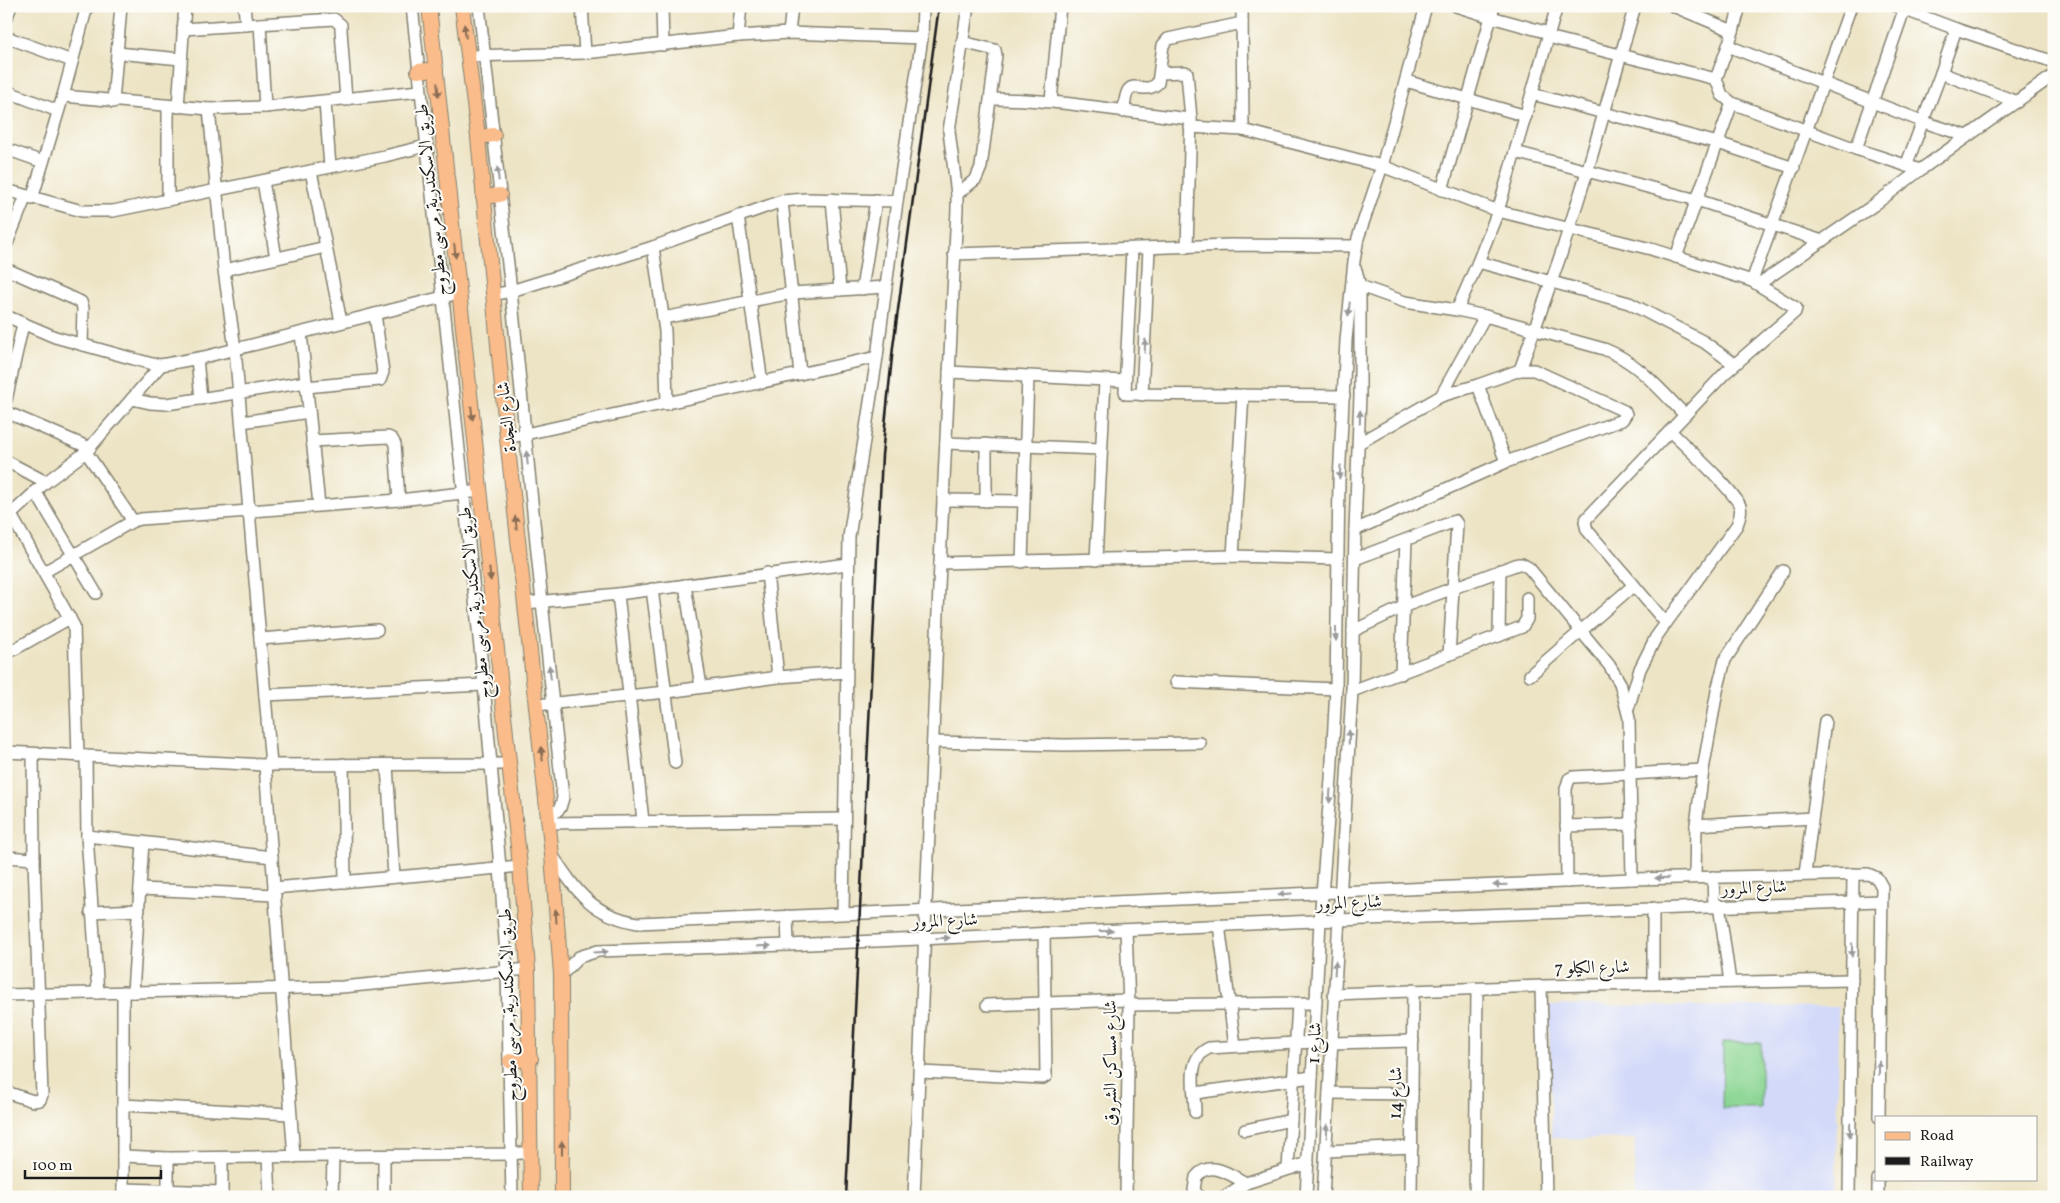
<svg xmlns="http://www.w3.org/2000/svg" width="2060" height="1203" font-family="Vollkorn,Amiri,serif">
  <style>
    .built { fill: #d2d9f9 }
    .green { fill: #8ad593; stroke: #537858 }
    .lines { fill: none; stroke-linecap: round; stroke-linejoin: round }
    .minor-casing { stroke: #848070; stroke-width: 14 }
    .major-casing { stroke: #848070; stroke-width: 16 }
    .minor { stroke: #fff; stroke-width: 11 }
    .major { stroke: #f9bc8a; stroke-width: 14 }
    .rail { stroke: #1c1c1c; stroke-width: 2.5 }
    .oneway { fill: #8a6c53 }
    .oneway2 { fill: #999 }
    .labels { text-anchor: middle; stroke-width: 4; stroke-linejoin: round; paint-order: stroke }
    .street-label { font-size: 18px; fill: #1c1c1c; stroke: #fdfcf7 }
  </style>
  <rect width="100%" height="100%" fill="#fdfcf7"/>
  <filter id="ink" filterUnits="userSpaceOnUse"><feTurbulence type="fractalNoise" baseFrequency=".02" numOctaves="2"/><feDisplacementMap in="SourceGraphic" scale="10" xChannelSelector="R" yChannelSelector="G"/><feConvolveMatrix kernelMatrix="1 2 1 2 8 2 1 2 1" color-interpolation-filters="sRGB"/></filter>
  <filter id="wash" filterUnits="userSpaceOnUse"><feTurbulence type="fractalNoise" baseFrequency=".0096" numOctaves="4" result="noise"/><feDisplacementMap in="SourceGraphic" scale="20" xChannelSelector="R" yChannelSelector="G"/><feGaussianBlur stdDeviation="1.12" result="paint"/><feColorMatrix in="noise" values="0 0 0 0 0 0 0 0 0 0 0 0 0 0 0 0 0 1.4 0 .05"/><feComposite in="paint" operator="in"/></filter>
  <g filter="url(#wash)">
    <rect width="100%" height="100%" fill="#ede4c5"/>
    <!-- built -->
    <path class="built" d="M1549,1005L1838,1007L1836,1197H1634L1635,1139L1552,1138Z"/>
    <!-- green -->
    <path class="green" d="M1723,1042L1761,1043V1108H1722Z"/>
  </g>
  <g filter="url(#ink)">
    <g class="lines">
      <defs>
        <g id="minor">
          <path d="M244,6L246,25"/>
          <path d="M412,6L484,685L500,867L507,971L512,1197"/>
          <path d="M479,6L511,291L542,602L563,798L560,808L548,819"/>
          <path d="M582,6L585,53"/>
          <path d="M662,6L663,45"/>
          <path d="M1242,6L1243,130L1382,166L1498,211L1651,249L1752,281L1796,308L1795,312L1725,373L1587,518L1585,522L1587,530L1666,623"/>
          <path d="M1456,6L1491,17L1494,6"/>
          <path d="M1673,6L1733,31L1728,46L1924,122L1967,136"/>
          <path d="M1895,6L1956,29L2054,62"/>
          <path d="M6,19L11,6"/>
          <path d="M260,24L265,107"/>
          <path d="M183,29L334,19L341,25V30L346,100"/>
          <path d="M1733,31L1740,6"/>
          <path d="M789,33L792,6"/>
          <path d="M738,36L741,6"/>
          <path d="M6,37L72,61"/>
          <path d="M1548,37L1716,79"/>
          <path d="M1728,46L1716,79L1722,95L1732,103L1856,149L1920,170"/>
          <path d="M117,53L181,59"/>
          <path d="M468,56L585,53L738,36L789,33L922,38"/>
          <path d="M1160,73L1185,72L1187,73L1191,119"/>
          <path d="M1941,73L1956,29"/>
          <path d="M1406,81L1526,116"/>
          <path d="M6,91L58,111"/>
          <path d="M1532,94L1718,143L1794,168"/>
          <path d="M63,96L209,109L265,107L420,91"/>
          <path d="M991,99C1059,99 1123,112 1191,119L1187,247"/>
          <path d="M1051,101L1060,6"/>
          <path d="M113,102L121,6"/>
          <path d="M325,102L330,167"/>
          <path d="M178,107L185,6"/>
          <path d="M209,109L224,270L235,349L271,765"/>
          <path d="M1124,112C1126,68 1141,99 1158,83L1163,45L1168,39L1242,23"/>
          <path d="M1190,127L1243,130"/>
          <path d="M6,149L43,162"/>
          <path d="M1856,149L1904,10"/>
          <path d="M1515,152L1697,200L1822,241"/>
          <path d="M1906,166L1941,73L2017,102"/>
          <path d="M311,171L341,322"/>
          <path d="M263,181L276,258"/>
          <path d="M6,190L82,211H113L385,156L426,146"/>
          <path d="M1442,190L1491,17L1549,33"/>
          <path d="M957,194L976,179L981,167L996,55L995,50L962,42"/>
          <path d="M32,199L63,96L87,6"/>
          <path d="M832,199L840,290"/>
          <path d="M168,200V107"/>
          <path d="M782,201L800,374"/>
          <path d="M738,216L762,383"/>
          <path d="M6,246L26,196"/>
          <path d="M653,247L665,331L667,404"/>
          <path d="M1132,249L1125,391L1126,394L1344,396"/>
          <path d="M954,254L1231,245L1356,246"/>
          <path d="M1676,257L1732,103"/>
          <path d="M1478,262L1629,303L1704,342L1734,364"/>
          <path d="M6,269L81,302L83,308L82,345"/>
          <path d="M224,270L326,247"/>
          <path d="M1752,281L1851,6"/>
          <path d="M1759,284L1874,205L1920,170L2054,75"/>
          <path d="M1360,286L1405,302L1457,310L1485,316"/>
          <path d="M862,289L876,200"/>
          <path d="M493,295L511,291L653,247L782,201L805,199L897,201"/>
          <path d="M1457,310L1478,262L1498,211L1557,6"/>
          <path d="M6,316L55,337L152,364L161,365L204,357L459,293"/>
          <path d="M663,318L792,293L886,287"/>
          <path d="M301,333L319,505"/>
          <path d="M197,359L201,399"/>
          <path d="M1520,370L1561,254L1587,172L1635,6"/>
          <path d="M949,372L1125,381"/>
          <path d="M306,387L380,380L383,372L375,314"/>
          <path d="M1142,395L1149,249"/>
          <path d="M1441,396L1478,385"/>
          <path d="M132,399L150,403L167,404L306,382"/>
          <path d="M6,400L23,324"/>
          <path d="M6,412L90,448"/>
          <path d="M242,422L309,412"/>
          <path d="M507,438L877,357"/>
          <path d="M312,441L388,437L392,439L395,444L399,500"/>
          <path d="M946,443L1101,449"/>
          <path d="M1359,443L1441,396L1485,316L1604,349C1638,362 1660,390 1685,415"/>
          <path d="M986,444V501"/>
          <path d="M86,452L133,521"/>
          <path d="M6,461L46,482"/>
          <path d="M35,491L96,593"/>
          <path d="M943,500L1024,501"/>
          <path d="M11,515L74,626L78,756"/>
          <path d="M6,519L46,482L86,452L161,365"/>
          <path d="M1355,530L1506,462L1622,420L1626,414L1624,411L1534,370H1520L1478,385L1506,462"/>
          <path d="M1233,556L1243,395"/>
          <path d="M1355,559L1455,521L1457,524L1449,655"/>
          <path d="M1096,560L1105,381"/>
          <path d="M1022,562L1028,376"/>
          <path d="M940,563L1233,556L1338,559"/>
          <path d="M44,572L133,521L141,519L399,500L481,491"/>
          <path d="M767,573L778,677"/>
          <path d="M685,585L701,687"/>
          <path d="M652,589L675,763"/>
          <path d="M618,594L643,821"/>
          <path d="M526,603L618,594L848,564"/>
          <path d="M1353,631L1405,606L1518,564H1522L1529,568L1609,665L1620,683L1629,718L1632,879"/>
          <path d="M1499,636L1500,570"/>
          <path d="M260,639L377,630"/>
          <path d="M6,654L70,618"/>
          <path d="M1401,674L1406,540"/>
          <path d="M1530,675L1634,585"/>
          <path d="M1176,682L1336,689"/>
          <path d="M1352,691L1522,627L1527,619V598"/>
          <path d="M265,695L484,685"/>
          <path d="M536,705L667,692L778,677L846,672"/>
          <path d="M1628,709L1640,669L1656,637L1737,525C1739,519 1742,513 1740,506C1733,489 1685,446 1670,431"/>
          <path d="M933,742L1065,745L1200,743"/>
          <path d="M6,752L265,765L509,764"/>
          <path d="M86,756L87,836L98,993"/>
          <path d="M343,764L345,882"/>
          <path d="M265,765L294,1157"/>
          <path d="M387,765L394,877"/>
          <path d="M549,823L844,819"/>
          <path d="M1696,825L1703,770L1717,691L1725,660L1783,571"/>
          <path d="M1566,826L1632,824"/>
          <path d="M87,836L272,857"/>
          <path d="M552,855C577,892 592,915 638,923L1632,879L1868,874L1877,878L1882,887L1879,1117"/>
          <path d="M6,857L34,859"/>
          <path d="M1805,874L1825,721"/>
          <path d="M1695,877L1696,825L1812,818"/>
          <path d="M1713,877L1714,905"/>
          <path d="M1567,882L1566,789L1569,779L1573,777L1703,770"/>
          <path d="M274,888L520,866"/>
          <path d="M140,889L275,895"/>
          <path d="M1719,905L1730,982"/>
          <path d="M91,912L139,910"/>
          <path d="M843,913L849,537L877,357L897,201L922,38L923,6"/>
          <path d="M787,916L788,945"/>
          <path d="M1219,925L1235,1046"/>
          <path d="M1126,930L1129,1005L1126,1197"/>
          <path d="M561,975L579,957L598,951L788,945L1338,920L1881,901"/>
          <path d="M1653,984V908"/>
          <path d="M1541,986L1546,1197"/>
          <path d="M123,992V1197"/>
          <path d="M133,992L143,842"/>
          <path d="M1334,994L1541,986L1852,980"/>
          <path d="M6,995L342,987L528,969"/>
          <path d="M987,1005L1128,1000"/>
          <path d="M1129,1005L1316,1003"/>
          <path d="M1331,1043L1413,1041"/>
          <path d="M920,1072L1043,1078L1046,1076L1044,933"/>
          <path d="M6,1092L33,1101L40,1100L42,1095L34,859L33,754"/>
          <path d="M1195,1093L1312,1077"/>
          <path d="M1329,1093L1412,1094"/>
          <path d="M123,1105L290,1114"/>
          <path d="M1195,1112C1195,1091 1185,1059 1209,1048L1314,1042"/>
          <path d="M1245,1130L1291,1120"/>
          <path d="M1326,1151L1412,1147"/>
          <path d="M123,1156L168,1158L511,1154L531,1152"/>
          <path d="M384,1156V1197"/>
          <path d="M268,1157L270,1197"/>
          <path d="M222,1158V1197"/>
          <path d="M1288,1169L1298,1004"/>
          <path d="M1246,1183L1308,1163"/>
          <path d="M123,1189L222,1192"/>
          <path d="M168,1196V1158"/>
          <path d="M332,1197L333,1157"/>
          <path d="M914,1197L940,563L957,209V194L949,131L968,6"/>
          <path d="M1199,1197L1194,1190L1196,1177C1210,1159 1230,1175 1246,1183L1224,1197"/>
          <path d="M1306,1197L1320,921L1331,779L1336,689L1339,481L1346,340L1354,261L1358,238L1382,166L1426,6"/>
          <path d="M1323,1197L1352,691L1355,530L1360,395V286L1356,270"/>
          <path d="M1411,1197L1413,990"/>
          <path d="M1475,1197L1477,989"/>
          <path d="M1849,1197L1853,874"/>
          <path d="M1878,1197V1179"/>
        </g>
        <g id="major">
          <path d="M429,6L520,866L528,969L531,1197"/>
          <path d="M462,6L478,137L507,438L552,855L561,975L562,1197"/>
          <path d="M418,71L436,69"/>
          <path d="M478,137L494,135"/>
          <path d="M483,197L500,195"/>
          <path d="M510,1061L531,1059"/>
        </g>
      </defs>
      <!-- minor casing -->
      <use href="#minor" class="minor-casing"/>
      <!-- major casing -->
      <use href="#major" class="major-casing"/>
      <!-- minor -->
      <use href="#minor" class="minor"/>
      <!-- major -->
      <use href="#major" class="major"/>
      <!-- rail -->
      <path class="rail" d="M846,1197L882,455L893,347L939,6"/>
    </g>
    <!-- one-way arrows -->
    <defs><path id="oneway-solid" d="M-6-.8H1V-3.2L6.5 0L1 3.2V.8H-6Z" transform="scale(1.25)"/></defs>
    <g class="oneway">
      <use href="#oneway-solid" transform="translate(465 31) rotate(-97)"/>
      <use href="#oneway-solid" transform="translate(438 90) rotate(84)"/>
      <use href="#oneway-solid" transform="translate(455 251) rotate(84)"/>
      <use href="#oneway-solid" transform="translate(472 413) rotate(84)"/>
      <use href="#oneway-solid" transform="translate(516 523) rotate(-96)"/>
      <use href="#oneway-solid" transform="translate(490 574) rotate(84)"/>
      <use href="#oneway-solid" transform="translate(542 754) rotate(-96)"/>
      <use href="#oneway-solid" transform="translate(556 916) rotate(-94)"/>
      <use href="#oneway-solid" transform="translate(562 1148) rotate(-90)"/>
    </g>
    <g class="oneway2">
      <use href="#oneway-solid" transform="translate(498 174) rotate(-96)"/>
      <use href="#oneway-solid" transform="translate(1349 309) rotate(96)"/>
      <use href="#oneway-solid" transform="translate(1145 346) rotate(-87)"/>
      <use href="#oneway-solid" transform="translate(1360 417) rotate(-88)"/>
      <use href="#oneway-solid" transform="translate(527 458) rotate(-96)"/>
      <use href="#oneway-solid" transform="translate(1340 472) rotate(95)"/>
      <use href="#oneway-solid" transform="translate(1336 634) rotate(90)"/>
      <use href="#oneway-solid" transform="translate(550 672) rotate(-97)"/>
      <use href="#oneway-solid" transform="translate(1349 737) rotate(-88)"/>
      <use href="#oneway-solid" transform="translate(1330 796) rotate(94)"/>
      <use href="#oneway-solid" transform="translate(1662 878) rotate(179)"/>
      <use href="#oneway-solid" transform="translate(1500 885) rotate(178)"/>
      <use href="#oneway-solid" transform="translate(1285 894) rotate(177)"/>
      <use href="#oneway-solid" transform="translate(1106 931) rotate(-2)"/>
      <use href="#oneway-solid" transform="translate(943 938) rotate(-2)"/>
      <use href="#oneway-solid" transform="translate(764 946) rotate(-2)"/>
      <use href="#oneway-solid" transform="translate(1852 950) rotate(91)"/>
      <use href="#oneway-solid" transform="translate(601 952) rotate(-4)"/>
      <use href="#oneway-solid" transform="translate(1335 968) rotate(-87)"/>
      <use href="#oneway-solid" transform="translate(1879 1068) rotate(-89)"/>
      <use href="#oneway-solid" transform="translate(1850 1130) rotate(91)"/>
      <use href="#oneway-solid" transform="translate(1327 1131) rotate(-87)"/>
    </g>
  </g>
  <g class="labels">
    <!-- street labels -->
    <g class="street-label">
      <text transform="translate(431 200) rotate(-96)" y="6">طريق الاسكندرية, مرسى مطروح</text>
      <text transform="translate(506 417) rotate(-96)" y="6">شارع النجدة</text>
      <text transform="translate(474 603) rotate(-96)" y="6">طريق الاسكندرية, مرسى مطروح</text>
      <text transform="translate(1754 887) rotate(-2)" y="6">شارع المرور</text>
      <text transform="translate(1349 902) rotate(-2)" y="6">شارع المرور</text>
      <text transform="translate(945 920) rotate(-2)" y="6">شارع المرور</text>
      <text transform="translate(1592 967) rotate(-1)" y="6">شارع الكيلو 7</text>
      <text transform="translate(508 1005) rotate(-92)" y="6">طريق الاسكندرية, مرسى مطروح</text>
      <text transform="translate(1314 1043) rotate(-87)" y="6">شارع 1</text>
      <text transform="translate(1110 1063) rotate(-90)" y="6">شارع مساكن الشروق</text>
      <text transform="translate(1395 1093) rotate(-89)" y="6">شارع 14</text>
    </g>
  </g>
  <!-- margin -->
  <rect width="2060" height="1203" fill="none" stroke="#fdfcf7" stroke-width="25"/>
  <!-- legend -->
  <rect x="1875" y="1116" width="162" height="65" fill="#fdfcf7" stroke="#a3a29f"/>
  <rect x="1885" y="1132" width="25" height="8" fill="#f9bc8a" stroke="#a3a29f"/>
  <text x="1920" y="1140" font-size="15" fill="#1c1c1c">Road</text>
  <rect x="1885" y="1157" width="25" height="8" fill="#1c1c1c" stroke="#a3a29f"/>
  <text x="1920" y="1166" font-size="15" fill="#1c1c1c">Railway</text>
  <!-- scale -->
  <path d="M25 1170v8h136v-8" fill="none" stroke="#1c1c1c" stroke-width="2.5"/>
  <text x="32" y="1170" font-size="15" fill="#1c1c1c" stroke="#fdfcf7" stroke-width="4" paint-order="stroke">100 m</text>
</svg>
